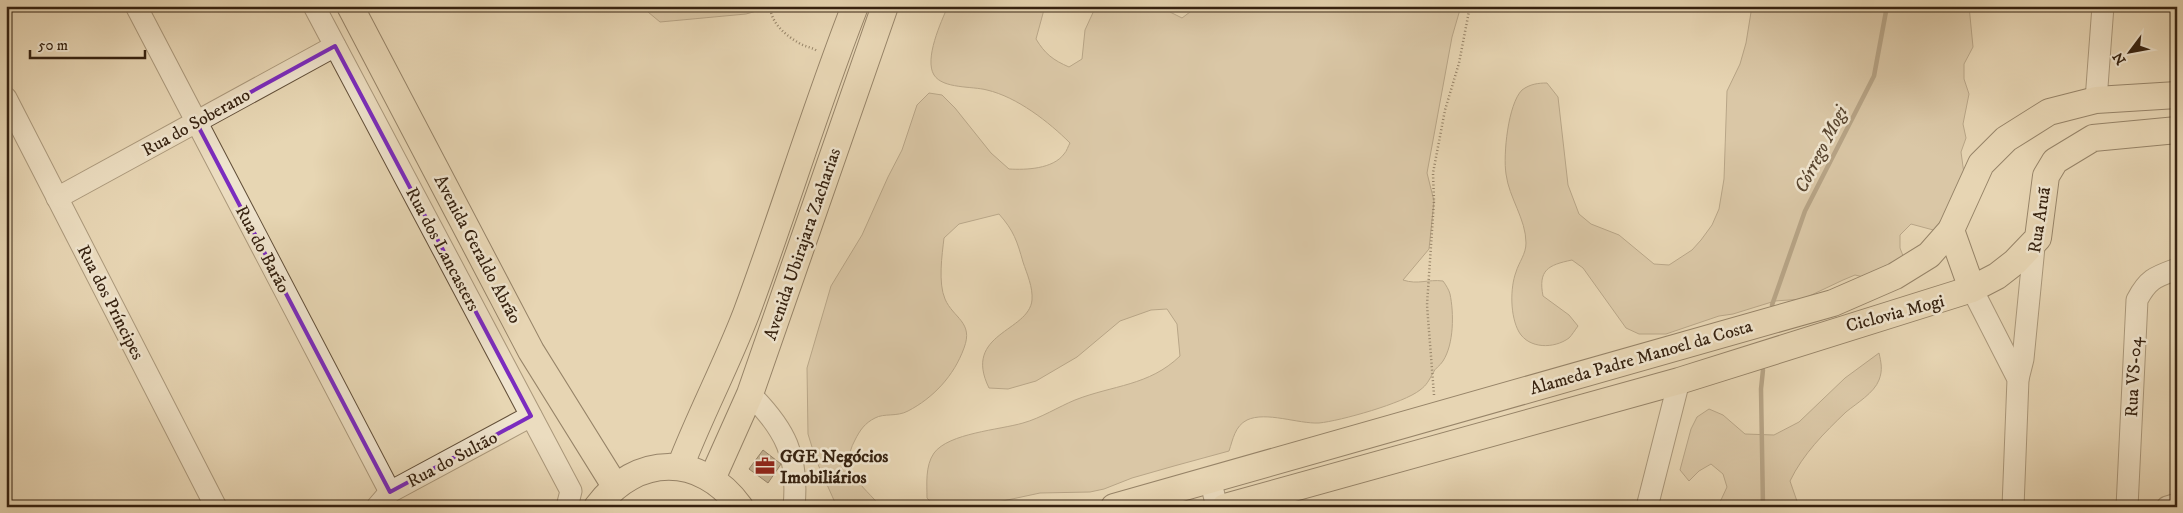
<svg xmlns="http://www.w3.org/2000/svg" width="2183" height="513" font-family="'IM FELL DW Pica',serif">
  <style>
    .green { fill: #c9b797; stroke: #806c54 }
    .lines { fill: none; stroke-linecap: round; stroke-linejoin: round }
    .stream { stroke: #7c6951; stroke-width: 4.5 }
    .building { fill: #928065; stroke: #362210 }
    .minor-casing { stroke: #624f39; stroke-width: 23 }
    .major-casing { stroke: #362210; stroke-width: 28 }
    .path { stroke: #362210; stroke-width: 2.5; stroke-dasharray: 1 2.5; stroke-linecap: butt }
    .minor { stroke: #efe4ce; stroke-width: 21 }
    .major { stroke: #e7d6b3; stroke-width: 26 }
    .marked { fill: none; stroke: #7b2cbf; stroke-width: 4; stroke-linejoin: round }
    .labels { text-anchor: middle; stroke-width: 5; stroke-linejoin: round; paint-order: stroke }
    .street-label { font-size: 18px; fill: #362210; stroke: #efe4ce }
    .poi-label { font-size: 18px; font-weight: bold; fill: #362210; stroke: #efe4ce; text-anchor: start }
    .water-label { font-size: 19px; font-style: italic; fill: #594630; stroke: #efe4ce }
  </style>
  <rect width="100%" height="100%" fill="#e7d6b3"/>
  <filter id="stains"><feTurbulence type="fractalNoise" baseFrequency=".004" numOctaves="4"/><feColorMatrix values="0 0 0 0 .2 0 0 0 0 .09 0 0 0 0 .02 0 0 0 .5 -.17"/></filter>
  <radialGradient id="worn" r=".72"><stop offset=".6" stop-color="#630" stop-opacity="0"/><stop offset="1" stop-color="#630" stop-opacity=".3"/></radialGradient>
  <!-- green -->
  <g class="green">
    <path d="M644,6H767L760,10L746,14L660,22L648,12Z"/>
    <path d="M948,6H1045L1036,39C1045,54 1053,60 1069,67L1082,59L1085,30L1096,6H1166L1170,12L1182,18L1198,6H1461L1452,37L1427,173L1434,201L1429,249L1403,280C1418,285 1428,279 1443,281C1446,285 1449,290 1450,294C1454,313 1454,344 1443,361C1440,366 1435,368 1433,373C1429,380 1427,385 1420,390C1404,403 1340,421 1319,423C1298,424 1266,411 1247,420C1235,426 1233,439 1229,451L1174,466L1132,478L1104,489L1090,492L1040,493L984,505L935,507L927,498C927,484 925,466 934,453C949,433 999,430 1023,423C1041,418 1058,407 1075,400C1113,385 1149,386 1180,356L1177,324L1167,309L1151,310L1120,321L1077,357L1036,381L1008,389L989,388C962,333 1029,332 1032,300C1033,287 1027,274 1023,262C1017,241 1014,231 999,214L959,224L944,238C942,255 938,283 945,299C953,318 974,322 964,348C954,376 933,398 908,411C897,417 884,413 875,418C865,423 860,430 855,440C838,471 863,485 881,507H837L816,460L808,434L807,368L831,286L862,235L888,177L902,150L917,105L929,93L942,95L955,108L991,153L1009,169C1026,170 1053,169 1064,154C1067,151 1068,146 1070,143C1049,122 1017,97 987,90C972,86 943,89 934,75C924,59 941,22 948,6Z"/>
    <path d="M1752,6H1969L1973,47L1964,64V79L1969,94L1963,124L1966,138L1961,152L1965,181L1937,231L1911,224L1900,235V248L1905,261L1868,278L1855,275L1843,280L1803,299L1775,301L1733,314L1719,316L1666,334H1639L1626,328L1583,268L1572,260C1548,265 1538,270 1543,296L1569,315L1578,326C1575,330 1572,335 1569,338C1554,349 1529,349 1519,332C1510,316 1510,288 1516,272C1519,262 1526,254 1526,243C1526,219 1509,198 1506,174C1503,155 1508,104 1522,90C1530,84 1538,83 1547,83L1558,97L1568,185L1579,214L1591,224L1619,235L1654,264L1669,265L1692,250L1701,240L1712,225L1719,209L1724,179L1727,91L1740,64L1746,43Z"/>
    <path d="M1879,353C1881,362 1883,370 1879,380C1874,393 1857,403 1846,412C1824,433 1803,454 1790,481L1799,507H1715L1721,500L1727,487L1723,474L1711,464L1699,471L1689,481L1680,470L1691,429L1697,417L1709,409L1723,415L1745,434L1774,435L1799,422L1845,378Z"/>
  </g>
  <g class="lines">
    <!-- stream -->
    <g class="stream">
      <path d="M1772,305L1805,211L1874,76L1887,6"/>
      <path d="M1763,507L1761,389L1763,370"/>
    </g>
  </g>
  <!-- building -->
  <path class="building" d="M763,450L781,464L768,483L749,469Z"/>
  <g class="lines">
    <defs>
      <g id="minor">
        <path d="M136,6L390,492"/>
        <path d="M314,6L571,491L567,507"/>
        <path d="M6,98L216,507"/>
        <path d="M2096,100L2103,6"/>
        <path d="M57,198L335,46"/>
        <path d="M1972,289L2018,379L2013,507"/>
        <path d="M2018,379L2023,359L2034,247L2038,238"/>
        <path d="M750,394C785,429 799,456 794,507"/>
        <path d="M1210,479L1217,507"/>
        <path d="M377,507L390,492L531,416"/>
        <path d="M1647,507L1679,381"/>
        <path d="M2127,507L2137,300C2148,279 2155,277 2177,269"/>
        <path d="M2167,507L2177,504"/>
      </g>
      <g id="major">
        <path d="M350,6L531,351L615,486"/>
        <path d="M1951,230L1972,289"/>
        <path d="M680,467C700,415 726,366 746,314C784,212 815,108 855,6"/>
        <path d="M712,479L750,394L885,6"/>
        <path d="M597,507C636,454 701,453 740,507"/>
        <path d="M1114,507L1833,303L1895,276L1929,255L1951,230L1981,164L2006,139L2049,112L2096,100L2177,95"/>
        <path d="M1225,507L1679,381L1972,289L1997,276L2015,262L2038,238L2046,176L2055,161L2093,138L2177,130"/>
      </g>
    </defs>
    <!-- minor casing -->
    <use href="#minor" class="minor-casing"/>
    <!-- major casing -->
    <use href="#major" class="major-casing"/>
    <!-- path -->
    <g class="path">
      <path d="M770,6C771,23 785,35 799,43C805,47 812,47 817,51"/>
      <path d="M1434,395L1427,305L1434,201L1433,173L1445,110L1459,63L1470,6"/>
    </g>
    <!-- minor -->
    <use href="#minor" class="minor"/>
    <!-- major -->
    <use href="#major" class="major"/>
  </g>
  <!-- marked area -->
  <path d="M0 0H2183V513H0ZM335,46L531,416L390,492L196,122Z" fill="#e7d6b3" fill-opacity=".55" fill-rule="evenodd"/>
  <path class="marked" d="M335,46L531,416L390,492L196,122Z"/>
  <!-- icons -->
  <defs>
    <symbol id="office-bare" viewBox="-9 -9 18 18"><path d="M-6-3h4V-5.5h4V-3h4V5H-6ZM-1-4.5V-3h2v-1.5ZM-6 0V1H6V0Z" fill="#8f2418" stroke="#efe4ce" stroke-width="2.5" paint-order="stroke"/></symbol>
  </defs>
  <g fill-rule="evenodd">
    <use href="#office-bare" x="751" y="452" width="28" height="28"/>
  </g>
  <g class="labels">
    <!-- street labels -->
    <g class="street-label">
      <text transform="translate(196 122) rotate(-29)" y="6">Rua do Soberano</text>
      <text transform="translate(2039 220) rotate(-81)" y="6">Rua Aruã</text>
      <text transform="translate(802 244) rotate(-71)" y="6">Avenida Ubirajara Zacharias</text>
      <text transform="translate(263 249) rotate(62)" y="6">Rua do Barão</text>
      <text transform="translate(443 249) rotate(62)" y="6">Rua dos Lancasters</text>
      <text transform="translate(478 249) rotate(62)" y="6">Avenida Geraldo Abrão</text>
      <text transform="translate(111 302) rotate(63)" y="6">Rua dos Príncipes</text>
      <text transform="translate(1895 313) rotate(-15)" y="6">Ciclovia Mogi</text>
      <text transform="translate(1641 357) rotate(-16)" y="6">Alameda Padre Manoel da Costa</text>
      <text transform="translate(2133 377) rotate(-87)" y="6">Rua VS-04</text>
      <text transform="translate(452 459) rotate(-28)" y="6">Rua do Sultão</text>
    </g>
    <!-- poi labels -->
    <g class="poi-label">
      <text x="780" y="462">GGE Negócios<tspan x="780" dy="21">Imobiliários</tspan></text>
    </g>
    <!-- water labels -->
    <g class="water-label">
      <text transform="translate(1820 149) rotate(-63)" y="7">Córrego Mogi</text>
    </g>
  </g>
  <!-- margin -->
  <rect width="2183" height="513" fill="none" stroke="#e7d6b3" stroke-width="25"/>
  <rect x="8" y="8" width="2168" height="498" fill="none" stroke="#362210" stroke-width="2.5"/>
  <rect x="12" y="12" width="2158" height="488" fill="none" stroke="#362210"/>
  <!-- north arrow -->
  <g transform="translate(2130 52) rotate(238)" stroke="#efe4ce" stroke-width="4" paint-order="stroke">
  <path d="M0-4L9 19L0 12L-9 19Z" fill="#362210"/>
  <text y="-8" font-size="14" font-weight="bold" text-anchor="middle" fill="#362210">N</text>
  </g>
  <!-- scale -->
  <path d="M30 50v8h115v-8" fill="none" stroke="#362210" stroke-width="2.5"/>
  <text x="38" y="50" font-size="15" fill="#362210" stroke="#efe4ce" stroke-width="4" paint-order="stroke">50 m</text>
  <rect width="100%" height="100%" filter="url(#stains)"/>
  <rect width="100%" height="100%" fill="url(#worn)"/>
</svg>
